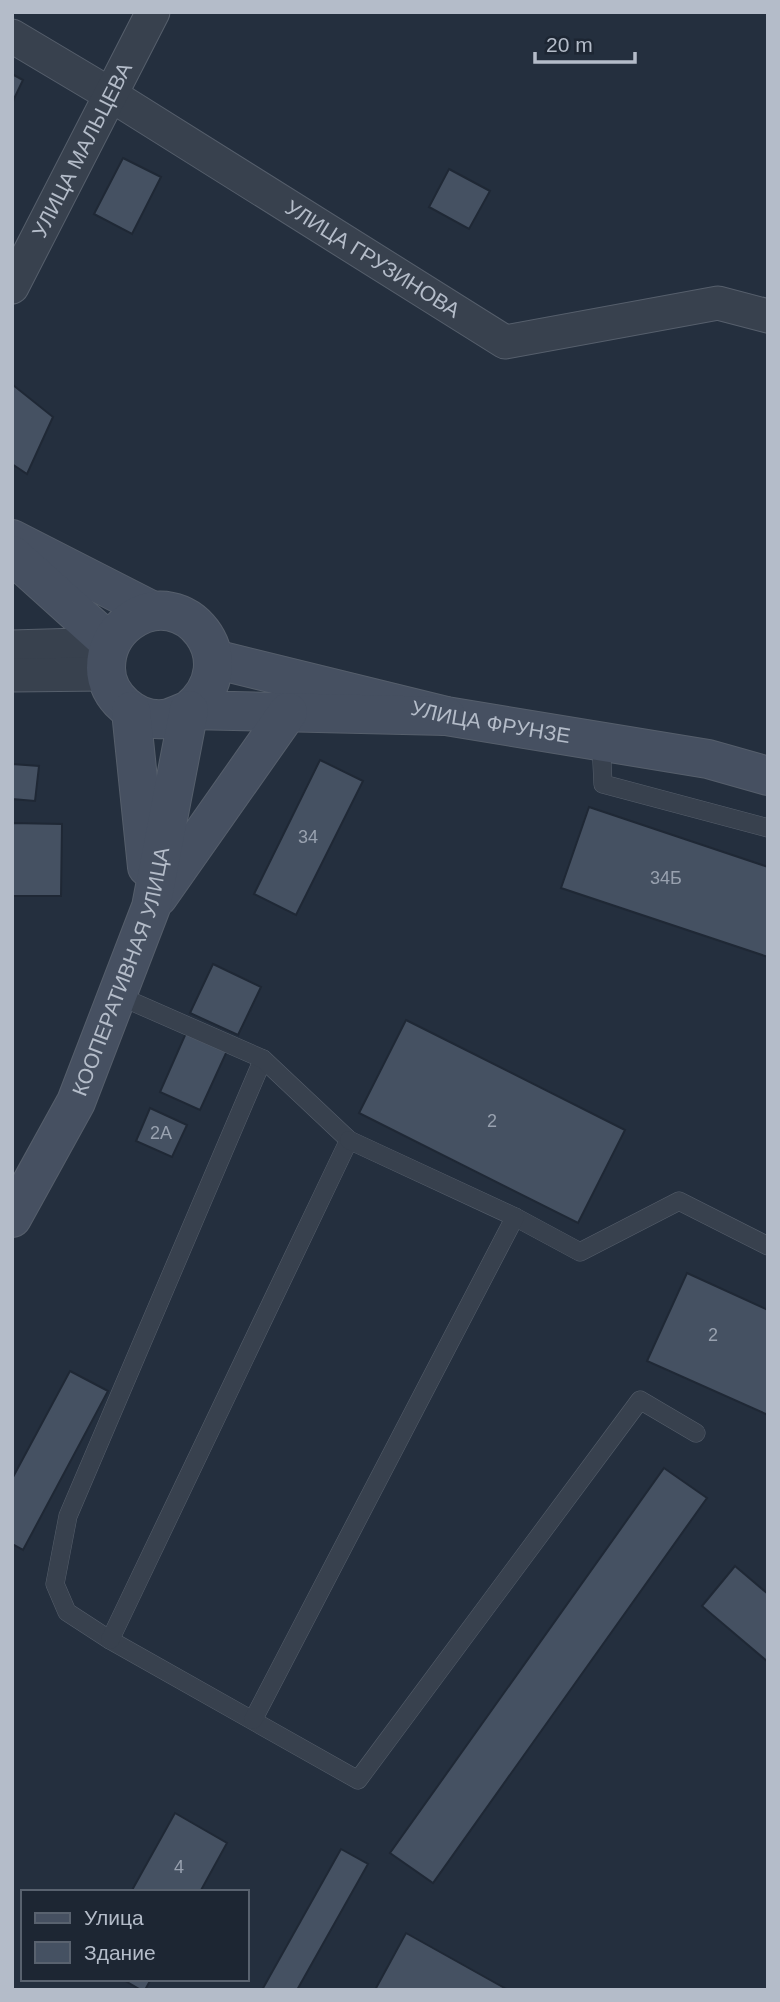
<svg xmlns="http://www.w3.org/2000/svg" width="780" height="2002" font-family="Arial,sans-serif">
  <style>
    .building { fill: #455162; stroke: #1f2835; stroke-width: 2 }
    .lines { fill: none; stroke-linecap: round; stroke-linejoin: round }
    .service-casing { stroke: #565f6c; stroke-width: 19 }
    .minor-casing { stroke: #565f6c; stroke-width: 35 }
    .secondary-casing { stroke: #565f6c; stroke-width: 40 }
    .service { stroke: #38414e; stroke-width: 18 }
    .minor { stroke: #38414e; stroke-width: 33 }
    .secondary { stroke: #465061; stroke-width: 38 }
    .labels { text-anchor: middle; stroke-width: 5; stroke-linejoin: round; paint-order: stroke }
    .number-label { font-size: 18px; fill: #98a1af }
    .street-label { font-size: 21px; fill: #b4bcc9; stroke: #1d2633 }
  </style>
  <rect width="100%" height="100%" fill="#242f3e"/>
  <!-- building -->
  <g class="building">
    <path d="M12,74L23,80L12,103Z"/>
    <path d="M123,158L161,177L132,234L94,214Z"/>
    <path d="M449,169L490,191L469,229L429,207Z"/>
    <path d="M13,385L53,417L27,474L12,464Z"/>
    <path d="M320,760L363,781L296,915L254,894Z"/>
    <path d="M12,764L39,766L35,801L12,799Z"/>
    <path d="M589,807L768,867V957L561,888Z"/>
    <path d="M12,823L62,824L61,896H12Z"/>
    <path d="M213,964L261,987L238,1035L190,1013Z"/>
    <path d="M406,1020L625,1130L578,1223L359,1113Z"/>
    <path d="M186,1033L227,1051L200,1110L160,1092Z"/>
    <path d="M150,1108L187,1125L172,1157L136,1141Z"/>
    <path d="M687,1273L768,1310V1415L647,1361Z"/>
    <path d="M70,1371L108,1391L23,1550L12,1544V1479Z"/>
    <path d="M664,1468L707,1498L433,1883L390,1853Z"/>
    <path d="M735,1566L768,1594V1662L702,1606Z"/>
    <path d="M175,1813L227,1843L200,1892H131Z"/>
    <path d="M341,1849L368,1864L297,1990H262Z"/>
    <path d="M406,1933L508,1990H375Z"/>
    <path d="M122,1979H151L145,1990H141Z"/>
  </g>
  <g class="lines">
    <defs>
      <g id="service">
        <path d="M601,742L603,784L768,828"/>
        <path d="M263,1059L68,1516L55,1584L67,1612L110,1640L358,1780L640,1400L696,1433"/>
        <path d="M515,1217L580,1252L679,1201L768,1246"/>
        <path d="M110,1640L349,1140L263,1059L117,995"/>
        <path d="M253,1720L515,1217L349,1140"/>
      </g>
      <g id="minor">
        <path id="s1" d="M12,36L111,95L505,342L718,303L768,316"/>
        <path id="s2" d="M12,287L153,12"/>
        <path d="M12,647L80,645L121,628"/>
        <path d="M12,675L106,674"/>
      </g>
      <g id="secondary">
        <path d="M12,539L153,611"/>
        <path d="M12,555L110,643"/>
        <path id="s3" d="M214,659L446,716L708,759L768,776"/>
        <path d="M189,710C249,661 184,581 129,622C114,633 106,649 106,668C106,696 135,722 164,719C172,718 181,713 189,710L446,716"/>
        <path d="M131,711L147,867"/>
        <path d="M158,897L288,712"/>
        <path id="s4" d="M12,1218L76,1102L151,907L189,710"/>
      </g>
    </defs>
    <!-- service casing -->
    <use href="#service" class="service-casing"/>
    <!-- minor casing -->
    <use href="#minor" class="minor-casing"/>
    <!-- secondary casing -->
    <use href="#secondary" class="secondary-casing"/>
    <!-- service -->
    <use href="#service" class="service"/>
    <!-- minor -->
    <use href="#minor" class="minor"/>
    <!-- secondary -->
    <use href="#secondary" class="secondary"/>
  </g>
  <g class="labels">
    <!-- number labels -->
    <g class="number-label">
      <text x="308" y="843">34</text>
      <text x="666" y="884">34Б</text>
      <text x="492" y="1127">2</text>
      <text x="161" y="1139">2А</text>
      <text x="713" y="1341">2</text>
      <text x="179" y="1873">4</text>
    </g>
    <!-- street labels -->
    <g class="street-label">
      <text dy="7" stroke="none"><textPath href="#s2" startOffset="154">УЛИЦА МАЛЬЦЕВА</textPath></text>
      <text dy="7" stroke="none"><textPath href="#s1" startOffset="424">УЛИЦА ГРУЗИНОВА</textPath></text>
      <text dy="7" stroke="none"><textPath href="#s3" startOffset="284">УЛИЦА ФРУНЗЕ</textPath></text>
      <text dy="7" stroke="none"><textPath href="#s4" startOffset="271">КООПЕРАТИВНАЯ УЛИЦА</textPath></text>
    </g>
  </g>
  <!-- border -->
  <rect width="780" height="2002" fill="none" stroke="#b4bcc9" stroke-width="28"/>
  <!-- legend -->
  <rect x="21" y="1890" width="228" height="91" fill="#1d2633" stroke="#59626f" stroke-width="2"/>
  <rect x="35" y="1913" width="35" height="10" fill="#465061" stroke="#59626f" stroke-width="2"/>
  <text x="84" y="1925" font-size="21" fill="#b4bcc9">Улица</text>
  <rect x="35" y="1942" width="35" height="21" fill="#455162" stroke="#59626f" stroke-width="2"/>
  <text x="84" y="1960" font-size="21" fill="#b4bcc9">Здание</text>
  <!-- scale -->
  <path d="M535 52v10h100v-10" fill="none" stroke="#b4bcc9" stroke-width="3.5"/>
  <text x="546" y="52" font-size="21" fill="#b4bcc9" stroke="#1d2633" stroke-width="5" paint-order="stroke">20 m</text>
</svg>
